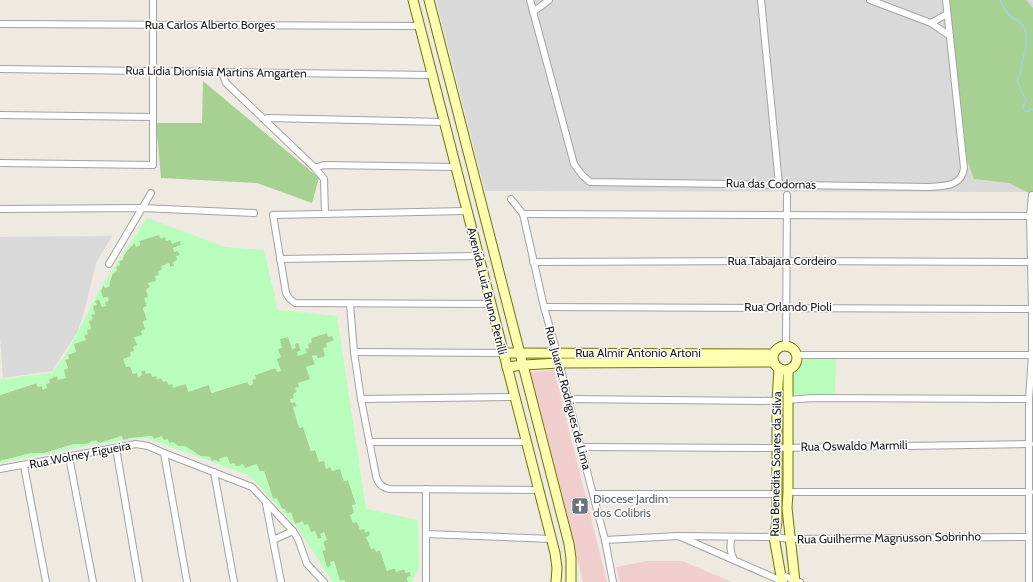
<svg xmlns="http://www.w3.org/2000/svg" width="1033" height="582" font-family="Cabin,sans-serif">
  <style>
    .residential { fill: #dad9d9 }
    .commercial { fill: #f1cece }
    .forest { fill: #a7d192 }
    .park { fill: #b9fdbc }
    .lines { fill: none; stroke-linecap: round; stroke-linejoin: round }
    .stream { stroke: #9dd3e0; stroke-width: 1.5 }
    .street-casing { stroke: #a3a3a3; stroke-width: 8 }
    .secondary-casing { stroke: #6e7600; stroke-width: 11 }
    .street { stroke: #fff; stroke-width: 6 }
    .secondary { stroke: #fdfeaf; stroke-width: 9 }
    .labels { text-anchor: middle; stroke-width: 3; stroke-linejoin: round; paint-order: stroke }
    .street-label { font-size: 12px; fill: #1c1c1c; stroke: #fff }
    .worship-label { font-size: 12px; fill: #5b616d; stroke: #fff; text-anchor: start }
  </style>
  <rect width="100%" height="100%" fill="#eee9e1"/>
  <!-- residential -->
  <g class="residential">
    <path d="M436,0H1033V192L485,191Z"/>
    <path d="M112,236L96,263L86,304L78,331L52,371L3,378L0,337V237Z"/>
  </g>
  <!-- commercial -->
  <g class="commercial">
    <path d="M554,370L607,582H583L529,372Z"/>
    <path d="M647,561H682L732,582H620L616,567Z"/>
  </g>
  <!-- forest -->
  <g class="forest">
    <path d="M948,0H1026L1033,8V195L1009,183L974,179L965,154Z"/>
    <path d="M203,81L319,178L312,203L257,183L161,178L156,123H202Z"/>
    <path d="M159,234L170,240L180,241L181,245L173,248L178,251L180,255L174,266L170,267L169,263L162,270L156,281L150,287L147,306L143,308L147,320L143,321L145,329L126,367L130,366L133,374L145,370L172,384L209,385L212,393L248,381L249,385L253,384L252,380L255,375L275,368L279,339L288,337L294,344L298,342L301,351L305,349L311,338L327,333L332,336L334,340L327,347L326,356L317,359L312,356L315,364L310,379L299,387L291,403L295,402L297,406L293,407L300,428L303,426L311,451L315,450L330,467L340,469L344,481L348,480L356,504L353,523L357,522L364,528L369,531L371,535V549L375,548L380,550L387,570C395,568 401,568 410,572L411,576L407,578L408,582H345L344,580L340,581L331,566L327,568L322,551L325,533L321,534L322,538L318,539L304,525L303,522L295,524L287,513L273,499L264,471C254,473 240,467 230,464C224,462 217,462 211,461L210,457L200,456L185,446H178L164,441L154,439L152,436L131,438L123,440L121,436L105,442L99,443L92,441L87,444H74L45,453L24,455L0,461V395L37,383L42,386L43,390L49,379L57,376L64,369L68,368L65,360L73,344L84,336L87,330L88,321L95,301L99,299L102,307L107,297L103,298L101,291L104,284L109,287C112,269 122,255 135,242L136,246L140,245L139,241Z"/>
  </g>
  <!-- park -->
  <g class="park">
    <path d="M147,218L225,247L264,250L278,310L337,316L366,509L418,520L419,567L412,582H408L407,577L411,576L410,572L406,573L404,569L396,572L395,568L387,571L380,550L376,552L374,548L371,549L366,537L370,535L369,531L365,533L364,529L360,530L357,522L353,523L350,515L354,513L352,505L356,504L348,480L344,481L340,469L332,471L330,467L326,469L324,461L319,462L315,450L311,451L303,427L299,428L293,407L297,406L295,402L291,403L290,399L294,398L293,394L297,392L295,388L299,387L298,383L310,379L306,367L315,364L312,356L316,355L318,359L325,356L323,348L327,347L326,343L334,340L332,336L328,337L327,333L311,338L312,342L308,344L309,348L305,349L307,353L298,356L297,352L301,350L298,343L295,344L296,348L292,349L288,337L280,339L282,348L278,349L281,357L277,359L281,371L277,372L275,368L255,375L256,379L252,380L253,384L249,386L248,382L211,393L209,385L188,392L186,384L173,388L172,384L168,385L167,381L163,382L161,378L157,380L156,376L152,377L151,373L146,374L145,370L141,371L142,375L138,377L137,373L133,374L130,366L126,367L123,359L131,356L130,352L134,351L133,347L137,345L134,337L142,335L141,331L145,329L143,321L147,320L143,308L147,306L144,298L148,297L146,289L150,287L148,283L156,281L155,276L159,275L158,271L162,270L161,266L169,263L170,267L174,266L173,262L177,260L176,256L180,255L178,251L174,252L173,248L181,245L180,241L172,244L170,240L166,241L165,237L161,239L159,235L139,241L140,245L136,247L135,243C130,247 123,254 123,260L119,261L120,265L116,267L117,271L111,275L109,287L105,288L103,285L101,291L103,298L108,297L109,301L105,302L106,306L102,307L99,299L95,301L97,305L93,306L95,314L91,315L93,319L89,321L91,329L87,330L88,334L84,336L86,340L74,344L76,352L68,355L69,359L65,360L68,368L64,370L66,378L58,380L57,376L49,379L50,383L46,384L47,388L43,390L42,386L38,387L36,383L0,395V379L52,373L68,351L101,287Z"/>
    <path d="M806,358H836L835,396H797L792,391V378Z"/>
    <path d="M122,436L123,440L131,438L152,436L154,439L162,436L164,440L168,439L169,443L173,442L178,446H185L200,456L210,457L211,461L215,460L220,462L219,459L227,456L230,464L234,463L236,467L243,464L245,468L257,464L260,472L264,471L273,499L277,498L282,509H285L287,513L291,512L295,524L303,521L304,525L308,524L311,532L315,531L318,539L322,538L320,534L324,532L327,540L323,542L326,550L322,551L327,567L331,566L330,562L334,561L340,581L345,580V582H333L296,526L250,476L199,457L145,438L96,444L0,463V461L31,453H45L74,444H87L96,440L99,443Z"/>
  </g>
  <g class="lines">
    <!-- stream -->
    <path class="stream" d="M1000,0C1003,7 1006,13 1012,18C1015,19 1018,20 1020,22C1031,32 1025,52 1022,63C1020,71 1022,74 1017,81L1026,101L1023,106L1024,110L1027,112L1032,109L1033,110"/>
    <defs>
      <g id="street">
        <path d="M530,0L574,164L582,175L590,182L930,187C945,186 962,186 964,168L946,0"/>
        <path d="M761,0L779,184"/>
        <path d="M870,0L931,23L950,36"/>
        <path d="M533,12L549,0"/>
        <path d="M931,23L947,14"/>
        <path d="M0,24L420,26"/>
        <path d="M0,69L432,75"/>
        <path d="M222,72L226,83L315,168L324,179L325,214"/>
        <path d="M0,115L153,117"/>
        <path d="M265,120L267,118L444,122"/>
        <path d="M0,163L153,165V0"/>
        <path d="M315,168L324,165L455,167"/>
        <path d="M511,199L523,214L544,307L557,353L568,399L605,540L613,582"/>
        <path d="M0,209L142,208L254,213"/>
        <path d="M466,211L273,215L286,293L289,298L295,303L490,304"/>
        <path d="M523,214L1030,216"/>
        <path d="M280,259L478,256"/>
        <path d="M533,262L787,261L1032,262"/>
        <path d="M109,264L151,193"/>
        <path d="M350,304L354,352L361,399L376,476C378,484 383,488 390,489L539,490"/>
        <path d="M544,307L1032,309"/>
        <path d="M786,345L787,195"/>
        <path d="M354,352L503,353"/>
        <path d="M798,355H1032"/>
        <path d="M361,399L515,397"/>
        <path d="M568,399L777,401"/>
        <path d="M787,400L814,398L1029,399"/>
        <path d="M369,442H526"/>
        <path d="M581,447L778,448L1030,444"/>
        <path d="M116,448L139,582"/>
        <path d="M164,453L187,582"/>
        <path d="M69,457L93,582"/>
        <path d="M24,466L46,582"/>
        <path d="M0,469L136,444L148,446L164,453L252,487L293,531L298,539L307,564L324,582"/>
        <path d="M214,472L234,582"/>
        <path d="M426,489V582"/>
        <path d="M788,492H1030"/>
        <path d="M594,494H777"/>
        <path d="M266,504L281,582"/>
        <path d="M426,534L552,539"/>
        <path d="M681,537L784,582"/>
        <path d="M732,537C729,545 730,552 734,560"/>
        <path d="M273,540L293,531"/>
        <path d="M605,540L678,536L774,537L790,539L1029,537"/>
        <path d="M781,574L795,581L800,582"/>
        <path d="M1029,582V399L1032,355V309L1030,216L1032,195"/>
      </g>
      <g id="secondary">
        <path d="M413,0L555,553L557,568L556,582"/>
        <path d="M429,0L569,544L571,558V582"/>
        <circle cx="785" cy="358" r="12"/>
        <path d="M503,353L773,354"/>
        <path d="M507,367L524,365L559,363L774,362"/>
        <path d="M779,368L777,401V522L774,537L782,582"/>
        <path d="M788,370V492L787,508L795,582"/>
      </g>
    </defs>
    <!-- street casing -->
    <use href="#street" class="street-casing"/>
    <!-- secondary casing -->
    <use href="#secondary" class="secondary-casing"/>
    <!-- street -->
    <use href="#street" class="street"/>
    <!-- secondary -->
    <use href="#secondary" class="secondary"/>
  </g>
  <!-- icons -->
  <defs>
    <symbol id="church-square" viewBox="-11 -11 22 22"><rect x="-9" y="-9" width="18" height="18" rx="4" fill="#6b7280" stroke="#fff"/><path d="M-1.2-6h2.4v3.5h3.3v2.4h-3.3V6h-2.4V-.1h-3.3v-2.4h3.3Z" fill="#fff"/></symbol>
  </defs>
  <g fill-rule="evenodd">
    <use href="#church-square" x="570" y="496" width="20" height="20"/>
  </g>
  <g class="labels">
    <!-- street labels -->
    <g class="street-label">
      <text x="210" y="29">Rua Carlos Alberto Borges</text>
      <text transform="translate(216 72) rotate(1)" y="4">Rua Lídia Dionísia Martins Amgarten</text>
      <text transform="translate(771 184) rotate(1)" y="4">Rua das Codornas</text>
      <text x="782" y="265">Rua Tabajara Cordeiro</text>
      <text transform="translate(487 291) rotate(76)" y="4">Avenida Luiz Bruno Petrilli</text>
      <text x="788" y="311">Rua Orlando Pioli</text>
      <text x="638" y="357">Rua Almir Antonio Artoni</text>
      <text transform="translate(568 398) rotate(75)" y="4">Rua Juarez Rodrigues de Lima</text>
      <text transform="translate(854 446) rotate(-1)" y="4">Rua Oswaldo Marmili</text>
      <text transform="translate(80 455) rotate(-11)" y="4">Rua Wolney Figueira</text>
      <text transform="translate(776 464) rotate(-89)" y="4">Rua Benedita Soares da Silva</text>
      <text transform="translate(889 538) rotate(-1)" y="4">Rua Guilherme Magnusson Sobrinho</text>
    </g>
    <!-- worship labels -->
    <g class="worship-label">
      <text x="593" y="503">Diocese Jardim<tspan x="593" dy="14">dos Colibris</tspan></text>
    </g>
  </g>
</svg>
